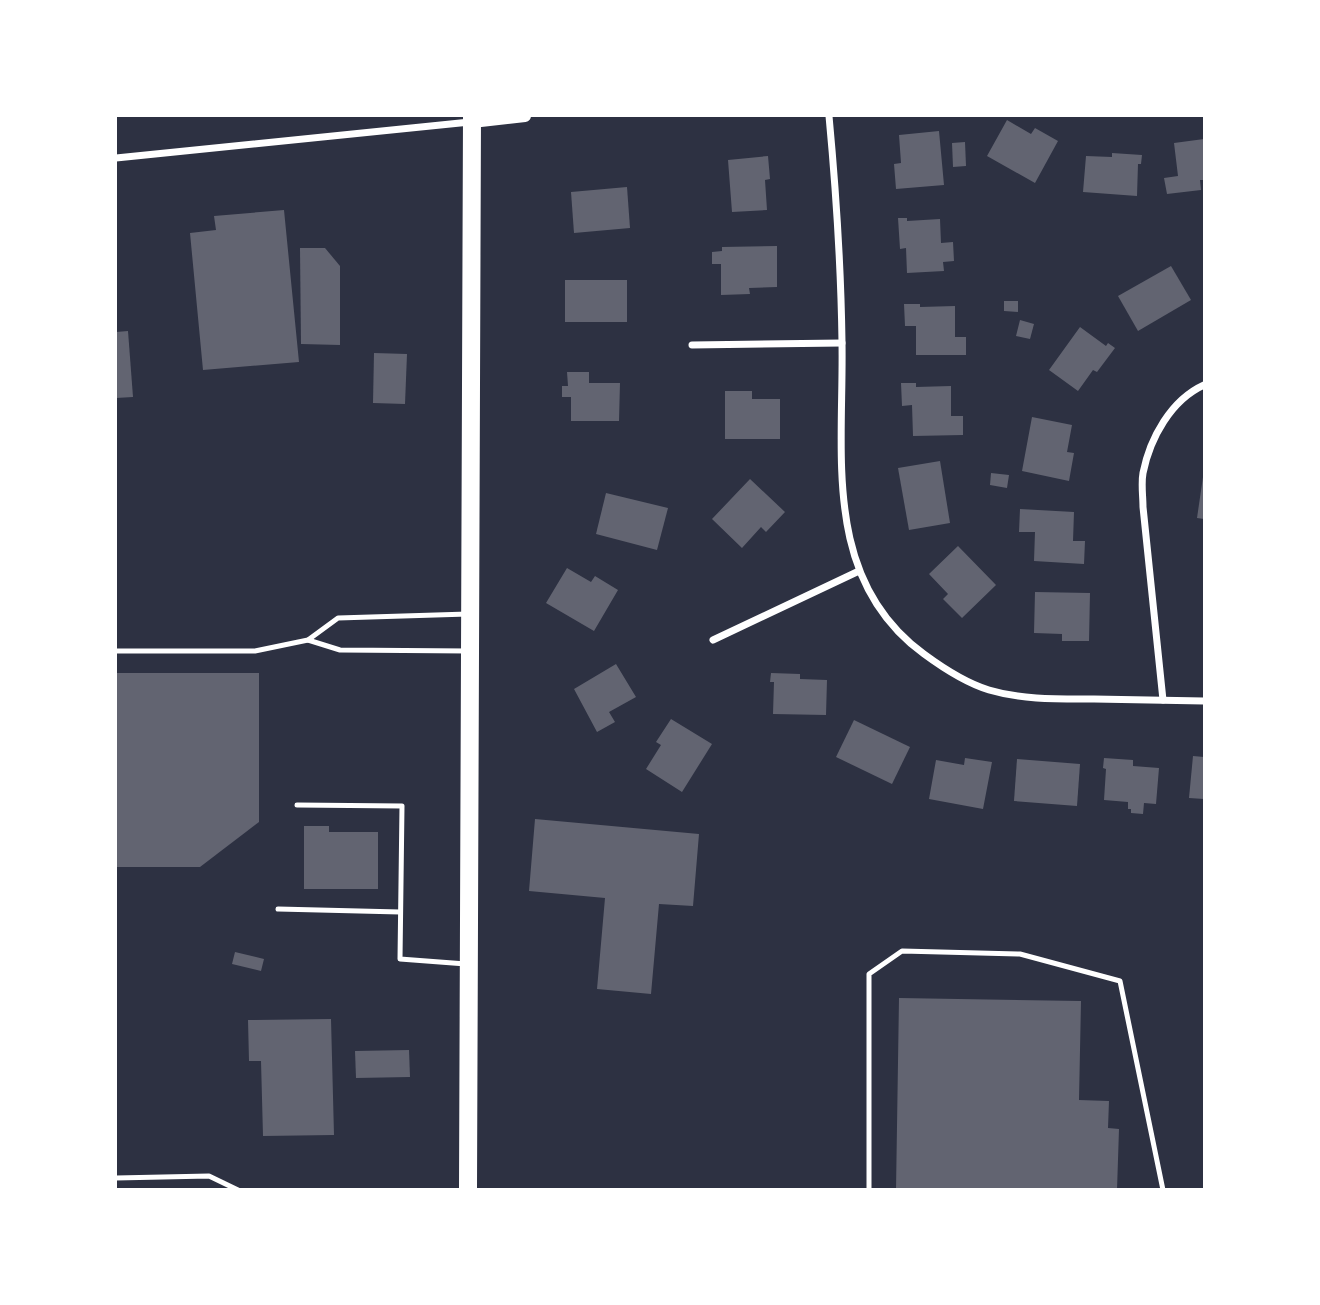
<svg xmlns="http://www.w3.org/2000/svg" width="1320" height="1305" font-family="Overpass,sans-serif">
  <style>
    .building { fill: #626471 }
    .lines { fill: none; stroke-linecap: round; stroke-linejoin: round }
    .service { stroke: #fff; stroke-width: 5 }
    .minor { stroke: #fff; stroke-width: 7 }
    .tertiary { stroke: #fff; stroke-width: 12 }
    .primary { stroke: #fff; stroke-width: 18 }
  </style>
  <rect width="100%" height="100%" fill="#2d3142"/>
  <!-- building -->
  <g class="building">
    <path d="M1007,120L1031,134L1035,128L1058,141L1035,183L987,156Z"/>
    <path d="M939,131L944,185L896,189L894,164L901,163L899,135Z"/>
    <path d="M1204,139V180H1200L1201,190L1167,194L1164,178L1178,176L1174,143Z"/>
    <path d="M965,142L966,166L953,167L952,143Z"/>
    <path d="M1112,153L1142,155L1141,164H1138L1137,196L1083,192L1086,156L1112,157Z"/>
    <path d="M768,156L770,179L765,180L767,210L732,212L728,160Z"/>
    <path d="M627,187L630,228L574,233L571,192Z"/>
    <path d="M284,210L299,362L203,370L190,233L216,230L214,216Z"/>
    <path d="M898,218H907V221L940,219L941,243L953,242L954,261L943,262L944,271L907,273L906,248L900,249Z"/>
    <path d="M777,246V287L749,288L750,294L721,295V264H712V252L722,251V247Z"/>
    <path d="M300,248H325L340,266V345L301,344Z"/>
    <path d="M1171,266L1191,300L1138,331L1118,296Z"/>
    <rect x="565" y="280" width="62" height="42"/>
    <path d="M1004,301H1018V312L1004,311Z"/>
    <path d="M904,304H920V307L955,306V337H966V355H916V326H905Z"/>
    <path d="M1020,320L1034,324L1030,339L1016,336Z"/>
    <path d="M1080,327L1106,346L1108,343L1115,348L1097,372L1093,370L1078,391L1049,370Z"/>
    <path d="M128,331L133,397L116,398V332Z"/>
    <path d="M374,353L407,354L405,404L373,403Z"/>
    <path d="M567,372H589V383H620L619,421H571V397H562V386H568Z"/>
    <path d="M901,383H916V387L951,386V416H963V435L913,436L912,405L902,406Z"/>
    <path d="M725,391H752V399H780V439H725Z"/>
    <path d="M1032,417L1072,425L1067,452L1074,453L1069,481L1022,471Z"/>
    <path d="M940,461L950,523L909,530L898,468Z"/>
    <path d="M991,473L1009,475L1007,488L990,485Z"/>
    <path d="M1203,477H1204V519L1197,518Z"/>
    <path d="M750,479L785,512L766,532L761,527L742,548L712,519Z"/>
    <path d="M606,493L668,508L657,550L596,534Z"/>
    <path d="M1020,509L1074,512L1073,541H1085L1084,564L1034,561L1035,532H1019Z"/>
    <path d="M958,546L996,585L962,618L943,599L948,594L929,574Z"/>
    <path d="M567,568L591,582L595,576L618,590L594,631L546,603Z"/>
    <path d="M1035,592L1090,593L1089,641H1062V634L1034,633Z"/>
    <path d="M616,664L636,697L609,712L615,722L597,732L574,689Z"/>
    <path d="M116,673H259V822L200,867H116Z"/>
    <path d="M771,673L800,674V679L827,680L826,715L773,714L774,682H770Z"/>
    <path d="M671,719L712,744L682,792L646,769L661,745L656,742Z"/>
    <path d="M854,720L910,747L892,784L836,757Z"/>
    <path d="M1193,756L1204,757V799L1189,798Z"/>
    <path d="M965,758L992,762L983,809L929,799L936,760L964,765Z"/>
    <path d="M1104,758L1133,760V766L1159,768L1156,804L1144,803L1143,814L1131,813V809H1128V802L1104,800L1106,769L1103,768Z"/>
    <path d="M1017,759L1080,764L1077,806L1014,801Z"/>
    <path d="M535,819L699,834L693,906L659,904L651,994L597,989L605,898L529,891Z"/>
    <path d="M304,826H329V832H378V889H304Z"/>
    <path d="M235,952L264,959L261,971L232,964Z"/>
    <path d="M899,998L1081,1001L1079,1100L1109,1101L1108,1128L1119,1129L1117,1190H896Z"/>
    <path d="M331,1019L334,1135L263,1136L261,1061H249L248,1020Z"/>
    <path d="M409,1050L410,1077L356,1078L355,1051Z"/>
  </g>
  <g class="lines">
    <!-- service -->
    <g class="service">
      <path d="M308,640L340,650L468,651"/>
      <path d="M116,651H255L308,640L338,618L468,614"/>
      <path d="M297,805L402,806L400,959L466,964"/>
      <path d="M278,909L400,912"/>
      <path d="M116,1178L209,1176L238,1190"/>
      <path d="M869,1190V974L902,951L1020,954L1120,981L1163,1190"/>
    </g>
    <!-- minor -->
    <g class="minor">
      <path d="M829,116C836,191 841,266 842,342C844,453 821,579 924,654C943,668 966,683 989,690C1023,700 1058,699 1094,699C1131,700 1168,700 1204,701"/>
      <path d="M116,158L470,122"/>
      <path d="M692,345L842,343"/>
      <path d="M713,640L859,571"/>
      <path d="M1163,700L1143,507C1143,496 1141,484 1143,473C1150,438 1171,400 1204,385"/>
    </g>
    <!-- tertiary -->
    <path class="tertiary" d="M472,122L525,116"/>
    <!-- primary -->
    <path class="primary" d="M468,1190L472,116"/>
  </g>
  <!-- border -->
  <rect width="1320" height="1305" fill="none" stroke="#ffffff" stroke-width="234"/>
</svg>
